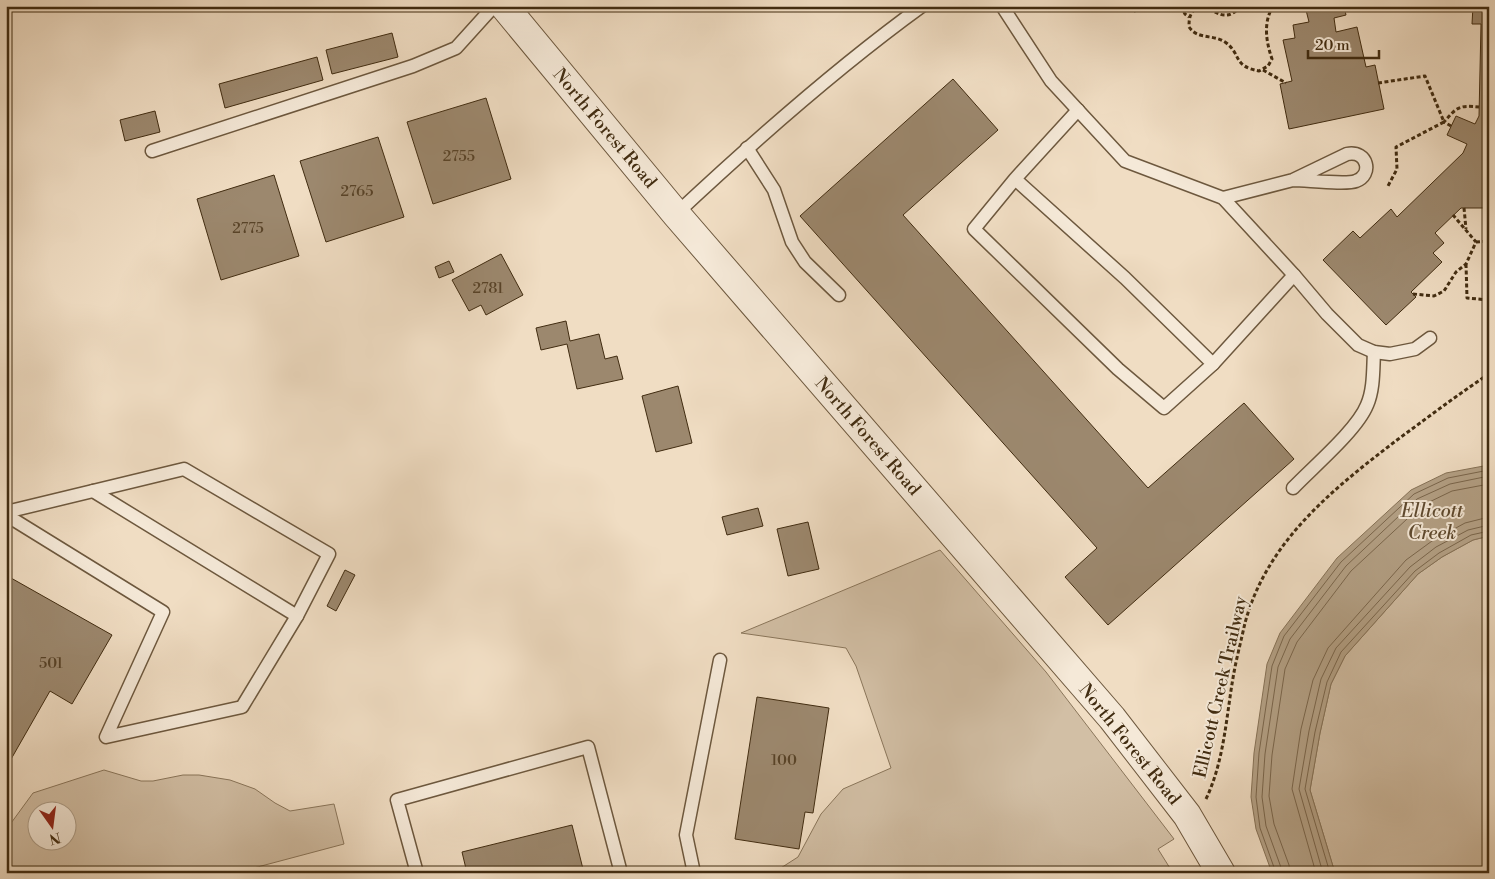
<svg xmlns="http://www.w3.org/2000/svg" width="1495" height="879" font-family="'Libre Bodoni',serif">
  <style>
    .green { fill: #d2bfa5; stroke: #8a765b; fill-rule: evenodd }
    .water { fill: #b4a186; stroke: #867257 }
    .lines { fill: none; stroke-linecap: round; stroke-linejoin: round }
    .shore { stroke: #7a664c; stroke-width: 1 }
    .building { fill: #9c886e; stroke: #412c11 }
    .service-casing { stroke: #6d583e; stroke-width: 15 }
    .tertiary-casing { stroke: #6d583e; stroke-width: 30 }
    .path { stroke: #412c11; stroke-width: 3; stroke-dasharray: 4 2.5; stroke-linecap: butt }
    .service { stroke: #f5e9d8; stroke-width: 12 }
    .tertiary { stroke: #f5e9d8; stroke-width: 28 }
    .labels { text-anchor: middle; stroke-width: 4; stroke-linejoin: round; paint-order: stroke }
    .number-label { font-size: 15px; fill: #584328 }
    .street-label { font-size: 18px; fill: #412c11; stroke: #f5e9d8 }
    .water-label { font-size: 19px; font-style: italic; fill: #5e492e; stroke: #f5e9d8 }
  </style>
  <rect width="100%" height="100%" fill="#f0ddc3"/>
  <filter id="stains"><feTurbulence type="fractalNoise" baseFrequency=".004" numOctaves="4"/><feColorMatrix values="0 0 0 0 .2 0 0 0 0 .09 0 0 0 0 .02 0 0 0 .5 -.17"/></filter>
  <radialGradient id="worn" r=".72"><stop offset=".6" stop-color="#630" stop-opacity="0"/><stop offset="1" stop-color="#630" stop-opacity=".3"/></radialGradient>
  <!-- green -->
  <g class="green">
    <path d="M1489,536V873H1335L1310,790L1320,733L1331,684L1345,656L1418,574L1442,557L1473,540Z"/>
    <path d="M940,550L1046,672L1174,839L1158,849L1173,873H773L798,857L821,814L843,789L891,768L856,666L846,648L741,633Z"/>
    <path d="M104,770L141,781H153L183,775H199L230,780L255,789L275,803L290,811L334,804L344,844L235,873H6V830L33,793ZM38,812H68V842H38Z"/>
  </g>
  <!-- water -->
  <path class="water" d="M1489,465V536L1473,540L1442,557L1418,574L1345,656L1331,684L1320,733L1310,790L1335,873H1272L1256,829L1251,797L1254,753L1267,664L1280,633L1337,558L1411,490L1446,473Z"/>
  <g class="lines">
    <!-- shore -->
    <g class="shore">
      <path d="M1276,873L1260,828L1256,797L1259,753L1272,666L1284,636L1341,562L1414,494L1448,478L1489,470"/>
      <path d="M1283,873L1266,826L1262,797L1265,754L1278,667L1290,639L1346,566L1417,499L1450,484L1489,476"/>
      <path d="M1290,873L1289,865L1274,824L1269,796L1272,755L1285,669L1297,642L1351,571L1421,506L1452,491L1489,484"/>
      <path d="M1316,873L1292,789L1301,729L1313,680L1328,648L1406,560L1432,541L1465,523L1489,517"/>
      <path d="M1323,873L1299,789L1309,731L1321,679L1336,648L1410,567L1436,547L1468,530L1489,525"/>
      <path d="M1330,873L1305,789L1315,732L1327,682L1341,652L1415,571L1439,553L1471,535L1489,531"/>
    </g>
  </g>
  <!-- building -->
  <g class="building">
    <path d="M1132,6H1165L1134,12Z"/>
    <path d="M1305,6H1344L1346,15L1334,18L1336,32L1357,27L1366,67L1375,65L1384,109L1289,129L1280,84L1292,81L1283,40L1295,38L1293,25L1309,22Z"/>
    <path d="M1473,6H1489V208H1461L1435,233L1444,243L1433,253L1442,262L1411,292L1416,297L1386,325L1323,260L1353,231L1360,238L1391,209L1397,217L1463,153L1467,144L1447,135L1456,116L1475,124L1479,116L1481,24H1472Z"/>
    <path d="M392,33L398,57L332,74L326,50Z"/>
    <path d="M317,57L323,80L225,108L219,84Z"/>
    <path d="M953,79L998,130L903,215L1148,488L1244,403L1294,459L1108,625L1065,577L1097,548L800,216Z"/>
    <path d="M486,98L511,179L433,204L407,122Z"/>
    <path d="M155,111L160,132L125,141L120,120Z"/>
    <path d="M378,137L404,217L326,242L300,161Z"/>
    <path d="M274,175L299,256L221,280L197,199Z"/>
    <path d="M501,254L523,295L486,315L481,305L469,311L452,280Z"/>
    <path d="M449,261L454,272L439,278L435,267Z"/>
    <path d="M566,321L570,341L599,334L605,359L617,356L623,379L577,389L567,344L541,350L536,328Z"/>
    <path d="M678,386L692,443L656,452L642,396Z"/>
    <path d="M6,395L11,414L6,415Z"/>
    <path d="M758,508L763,526L727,535L722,517Z"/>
    <path d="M808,522L819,569L788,576L777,529Z"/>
    <path d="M345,570L355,575L336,611L327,606Z"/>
    <path d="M11,578L112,635L72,704L50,691L6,768V586Z"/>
    <path d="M757,697L829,708L813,813L805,812L799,849L735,839Z"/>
    <path d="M572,825L584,873H467L462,852Z"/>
  </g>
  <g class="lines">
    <defs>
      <g id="service">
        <path d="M1002,6L1051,81L1125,161L1223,198L1294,275L1213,364"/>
        <path d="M747,148L774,190L792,242L805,262L839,295"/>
        <path d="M152,151L413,66L456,48L494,6"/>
        <path d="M1015,179L974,229L1118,369L1164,408L1213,364L1125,278L1015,179L1078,110"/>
        <path d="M1223,198L1293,180L1347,154C1368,150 1373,175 1356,181C1346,185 1306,180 1293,180"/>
        <path d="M676,214C754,141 835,69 922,6"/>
        <path d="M1294,275L1327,314L1358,345L1374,352L1390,354L1415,349L1430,338"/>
        <path d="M1293,488C1313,467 1357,430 1367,405C1374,389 1373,369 1374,352"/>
        <path d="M93,491L297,616"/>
        <path d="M6,512L184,469L329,554L297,616L242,707L106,737L163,612L6,515"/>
        <path d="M417,873L397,800L588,747L621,873"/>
        <path d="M694,873L686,835L720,660"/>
      </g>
      <path id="tertiary" d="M504,6L676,214L1112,718L1187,815L1221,873"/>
    </defs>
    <!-- service casing -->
    <use href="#service" class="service-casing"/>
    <!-- tertiary casing -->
    <use href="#tertiary" class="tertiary-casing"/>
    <!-- path -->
    <g class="path">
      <path d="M1181,6L1185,14L1189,17"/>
      <path d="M1241,6C1224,25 1217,9 1198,6C1190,13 1189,17 1189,27C1198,40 1213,34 1225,42C1242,54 1232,66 1259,71L1268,66L1272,59C1266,41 1263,23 1273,6"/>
      <path d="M1263,70L1286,83"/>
      <path d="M1378,83L1425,76L1444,122L1396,147L1397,169L1388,186"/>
      <path d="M1451,126L1444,122C1457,107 1459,105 1479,107"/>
      <path d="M1464,208L1466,229"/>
      <path d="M1476,242L1489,241"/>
      <path d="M1466,264L1467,298L1489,300"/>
      <path d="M1413,294L1434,296L1444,291L1456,272L1466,264L1476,242L1453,215"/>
      <path d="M1206,799C1224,761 1226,719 1233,678C1236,660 1241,641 1245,623C1267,541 1333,489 1397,440C1427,418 1457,395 1489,374"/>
    </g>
    <!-- service -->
    <use href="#service" class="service"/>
    <!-- tertiary -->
    <use href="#tertiary" class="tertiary"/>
  </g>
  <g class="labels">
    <!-- number labels -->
    <g class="number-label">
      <text x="459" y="161">2755</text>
      <text x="357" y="196">2765</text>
      <text x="248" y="233">2775</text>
      <text x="488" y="293">2781</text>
      <text x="51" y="668">501</text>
      <text x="784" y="765">100</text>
    </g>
    <!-- street labels -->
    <g class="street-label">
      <text transform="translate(605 128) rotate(50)" y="6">North Forest Road</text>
      <text transform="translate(868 436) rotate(49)" y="6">North Forest Road</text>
      <text transform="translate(1220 687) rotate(-77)" y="6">Ellicott Creek Trailway</text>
      <text transform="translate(1130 744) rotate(51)" y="6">North Forest Road</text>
    </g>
    <!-- water labels -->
    <g class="water-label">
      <text x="1432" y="517">Ellicott<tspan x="1432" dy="22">Creek</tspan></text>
    </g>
  </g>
  <!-- margin -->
  <rect width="1495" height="879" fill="none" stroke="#f0ddc3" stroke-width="25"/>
  <rect x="8" y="8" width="1480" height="864" fill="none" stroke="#412c11" stroke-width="2.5"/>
  <rect x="12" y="12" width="1470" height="854" fill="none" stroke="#412c11"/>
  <!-- north arrow -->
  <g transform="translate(52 826) rotate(166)"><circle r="24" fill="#f5e9d8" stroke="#ad9d88"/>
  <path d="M0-4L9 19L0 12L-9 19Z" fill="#8f2418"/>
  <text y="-8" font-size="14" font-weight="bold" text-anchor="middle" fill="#412c11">N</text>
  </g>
  <!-- scale -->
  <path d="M1308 50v8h71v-8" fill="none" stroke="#412c11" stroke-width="2.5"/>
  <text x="1315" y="50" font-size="15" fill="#412c11" stroke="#f5e9d8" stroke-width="4" paint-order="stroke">20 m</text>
  <rect width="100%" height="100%" filter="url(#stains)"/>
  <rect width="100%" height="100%" fill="url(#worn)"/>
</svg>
